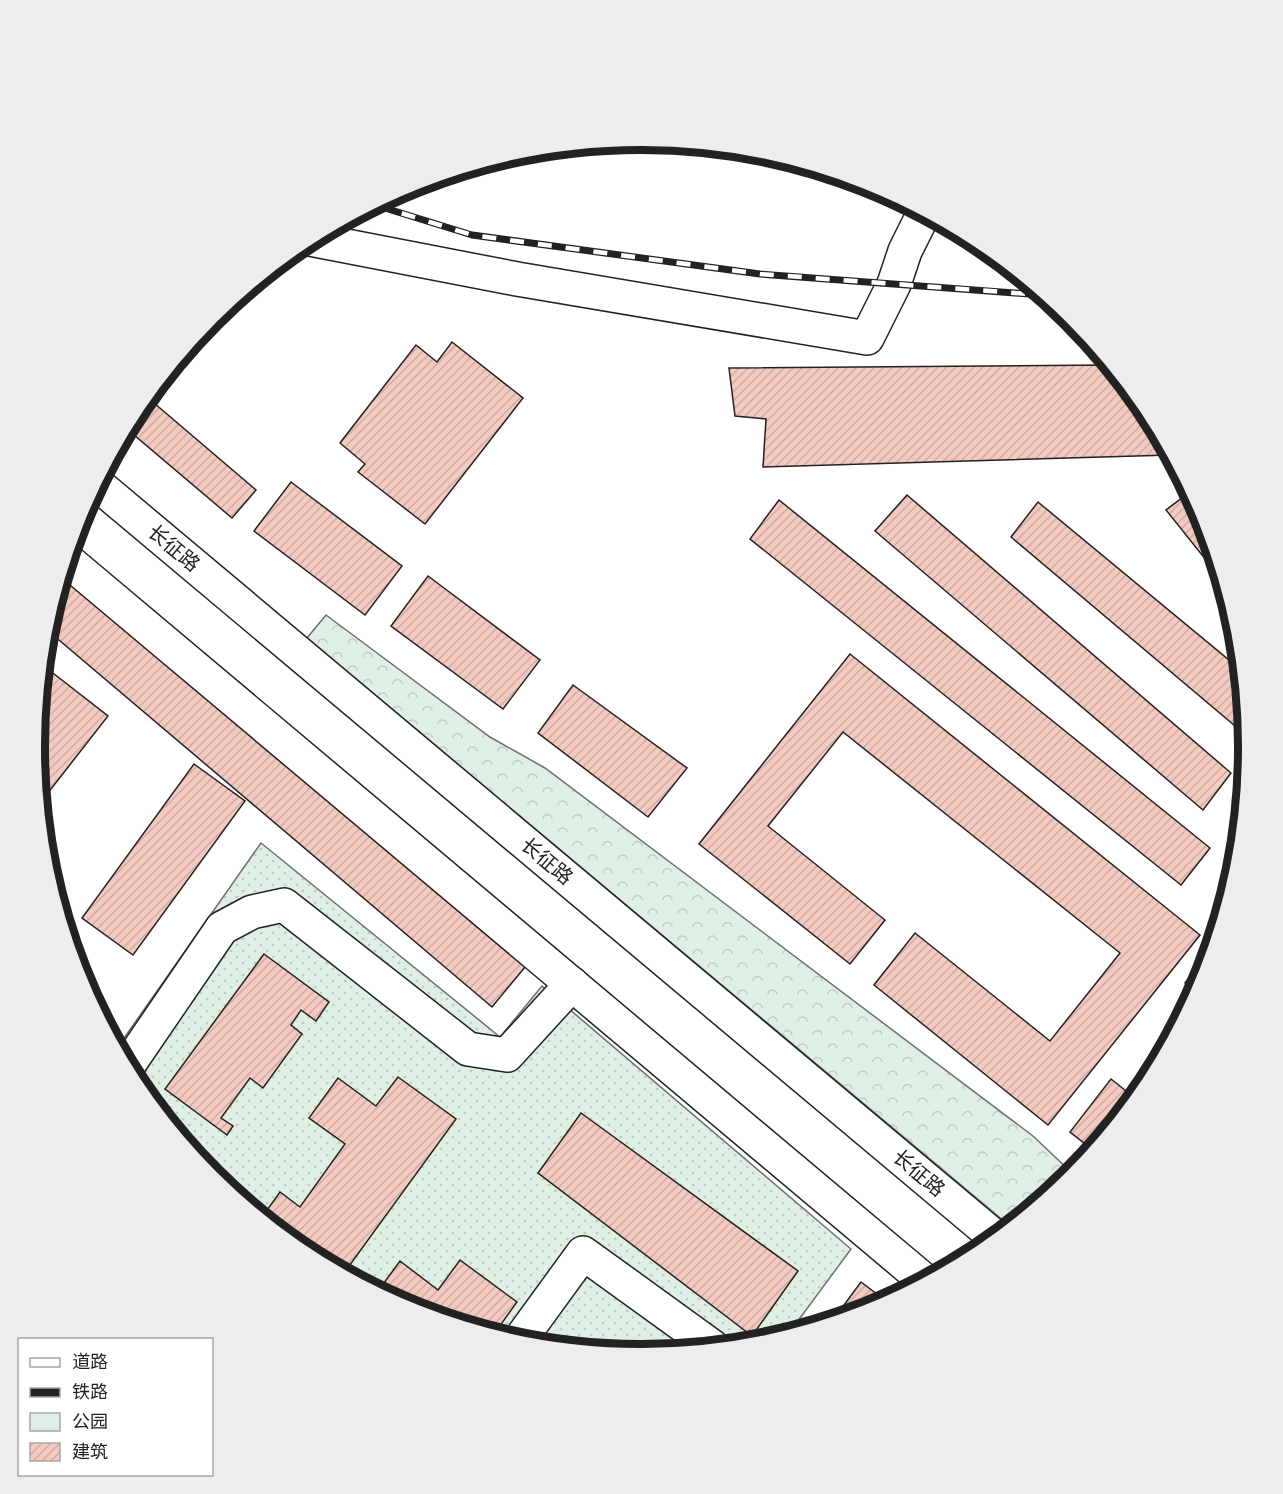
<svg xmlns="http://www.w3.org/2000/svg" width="1283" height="1494" font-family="'Source Serif 4','Noto Sans SC',serif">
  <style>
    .green { fill: url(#green-dots); stroke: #6f6f6f; stroke-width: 1.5 }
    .forest { fill: url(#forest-crowns); stroke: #6f6f6f; stroke-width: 1.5 }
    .building { fill: url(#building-hatch); stroke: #222; stroke-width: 1.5 }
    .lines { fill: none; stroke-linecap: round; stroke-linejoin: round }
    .minor-casing { stroke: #222; stroke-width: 36 }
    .major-casing { stroke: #222; stroke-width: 36 }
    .minor { stroke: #fff; stroke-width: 33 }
    .major { stroke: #fff; stroke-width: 33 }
    .rail-casing { stroke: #222; stroke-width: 7 }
    .rail { stroke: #fff; stroke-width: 4.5; stroke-dasharray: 14; stroke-linecap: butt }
    .labels { text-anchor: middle; stroke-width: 4.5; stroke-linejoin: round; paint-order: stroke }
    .street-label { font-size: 20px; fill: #222; stroke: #fff }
    .rim { fill: none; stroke: #222; stroke-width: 8 }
  </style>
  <defs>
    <pattern id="green-dots" width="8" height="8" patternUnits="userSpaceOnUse" patternTransform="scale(1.5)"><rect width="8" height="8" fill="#e0efe3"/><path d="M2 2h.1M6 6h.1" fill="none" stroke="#c0cdc2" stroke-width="1.8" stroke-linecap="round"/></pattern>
    <pattern id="forest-crowns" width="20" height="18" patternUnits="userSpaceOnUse" patternTransform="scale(1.5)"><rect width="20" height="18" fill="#e0efe3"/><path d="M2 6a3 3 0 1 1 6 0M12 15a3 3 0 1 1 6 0" fill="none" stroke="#c0cdc2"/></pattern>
    <pattern id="building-hatch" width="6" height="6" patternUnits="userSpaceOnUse" patternTransform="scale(1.5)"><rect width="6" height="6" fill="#f3c9c0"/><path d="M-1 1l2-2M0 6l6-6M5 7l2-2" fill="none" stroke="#d0aca5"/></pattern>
  </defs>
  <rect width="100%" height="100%" fill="#fff"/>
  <!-- green -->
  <path class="green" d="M261,843L500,1037L542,986L851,1249L789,1333L760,1342L641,1354L523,1342L409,1308L304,1252L212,1176L137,1084L117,1048Z"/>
  <!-- forest -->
  <path class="forest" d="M326,615L490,737L545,768L1033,1136L1073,1174L1010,1226L307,638Z"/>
  <!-- building -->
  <g class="building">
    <path d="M838,175L863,183L859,189Z"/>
    <path d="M452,342L523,398L425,524L358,472L365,464L340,443L416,345L437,362Z"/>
    <path d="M1109,365L1146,410L1170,455L763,467L766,419L735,416L729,368Z"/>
    <path d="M147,397L256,490L232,518L127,429L137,409Z"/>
    <path d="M291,482L402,566L365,615L254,531Z"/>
    <path d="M1190,492L1202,515L1222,580L1166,510Z"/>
    <path d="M907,495L1231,773L1203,810L875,531Z"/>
    <path d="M779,500L1210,848L1181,885L750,539Z"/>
    <path d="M1038,502L1241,670L1247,736L1011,537Z"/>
    <path d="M62,575L525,967L492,1007L46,629Z"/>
    <path d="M428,576L540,660L503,709L391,626Z"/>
    <path d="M45,641L52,646L43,658Z"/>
    <path d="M850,654L1200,935L1048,1125L874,985L915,933L1050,1041L1120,953L843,732L768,826L885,920L850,964L699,844Z"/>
    <path d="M49,670L108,716L40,803L34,747L41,680Z"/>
    <path d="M573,685L687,768L648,817L538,733Z"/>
    <path d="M194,764L245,801L133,955L82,918Z"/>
    <path d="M1212,949L1202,980L1196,992L1185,983Z"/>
    <path d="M264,954L329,1002L316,1021L301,1010L291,1025L302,1034L263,1088L250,1078L221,1118L233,1126L227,1135L165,1089Z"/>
    <path d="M398,1077L456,1119L344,1273L304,1252L262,1217L280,1192L300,1207L345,1144L309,1118L338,1078L376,1106Z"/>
    <path d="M1111,1079L1135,1098L1093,1150L1070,1132Z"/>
    <path d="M581,1113L798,1271L752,1336L538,1173Z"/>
    <path d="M460,1260L517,1302L494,1334L409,1308L378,1291L400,1261L438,1290Z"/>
    <path d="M861,1282L886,1301L873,1308L833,1320Z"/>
  </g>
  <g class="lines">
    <defs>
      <g id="minor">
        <path d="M310,239L517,279L867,338L894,284L905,251L924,213"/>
        <path d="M127,1067L222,928L252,912L284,905L468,1049L507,1055L572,984"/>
        <path d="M519,1341L583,1253L713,1347"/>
      </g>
      <g id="major">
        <path d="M97,484L996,1238"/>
        <path d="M67,560L925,1281"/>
      </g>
    </defs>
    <!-- minor casing -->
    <use href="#minor" class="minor-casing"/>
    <!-- major casing -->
    <use href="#major" class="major-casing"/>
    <!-- minor -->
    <use href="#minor" class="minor"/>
    <!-- major -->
    <use href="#major" class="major"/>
    <defs>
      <path id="rail" d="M375,205L472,235L760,274L1043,295"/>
    </defs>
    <!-- rail casing -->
    <use href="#rail" class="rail-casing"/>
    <!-- rail -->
    <use href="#rail" class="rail"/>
  </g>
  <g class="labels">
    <!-- street labels -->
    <g class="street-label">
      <text transform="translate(174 548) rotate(40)" y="7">长征路</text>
      <text transform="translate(547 861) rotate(40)" y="7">长征路</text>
      <text transform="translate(919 1173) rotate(40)" y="7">长征路</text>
    </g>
  </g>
  <!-- crop -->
  <path d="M0 0H1283V1494H0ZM641 150H642A596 596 0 0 1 1238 746V748A596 596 0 0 1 642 1344H641A596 596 0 0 1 45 748V746A596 596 0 0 1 641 150Z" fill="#ededed" fill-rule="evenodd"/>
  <path class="rim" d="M641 150H642A596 596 0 0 1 1238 746V748A596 596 0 0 1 642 1344H641A596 596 0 0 1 45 748V746A596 596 0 0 1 641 150Z"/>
  <!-- legend -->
  <rect x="18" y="1338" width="195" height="138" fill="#ffffff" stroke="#a7a7a7" stroke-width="1.5"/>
  <rect x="30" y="1358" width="30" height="9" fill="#ffffff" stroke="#a7a7a7" stroke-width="1.5"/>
  <text x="72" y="1368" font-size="18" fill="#222222">道路</text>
  <rect x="30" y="1388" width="30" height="9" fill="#222222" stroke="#a7a7a7" stroke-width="1.5"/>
  <text x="72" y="1398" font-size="18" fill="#222222">铁路</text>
  <rect x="30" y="1413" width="30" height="18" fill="#e0efe3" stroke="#a7a7a7" stroke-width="1.5"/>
  <text x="72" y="1428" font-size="18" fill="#222222">公园</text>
  <rect x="30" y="1443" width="30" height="18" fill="url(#building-hatch)" stroke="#a7a7a7" stroke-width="1.5"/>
  <text x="72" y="1458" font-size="18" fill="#222222">建筑</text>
</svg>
